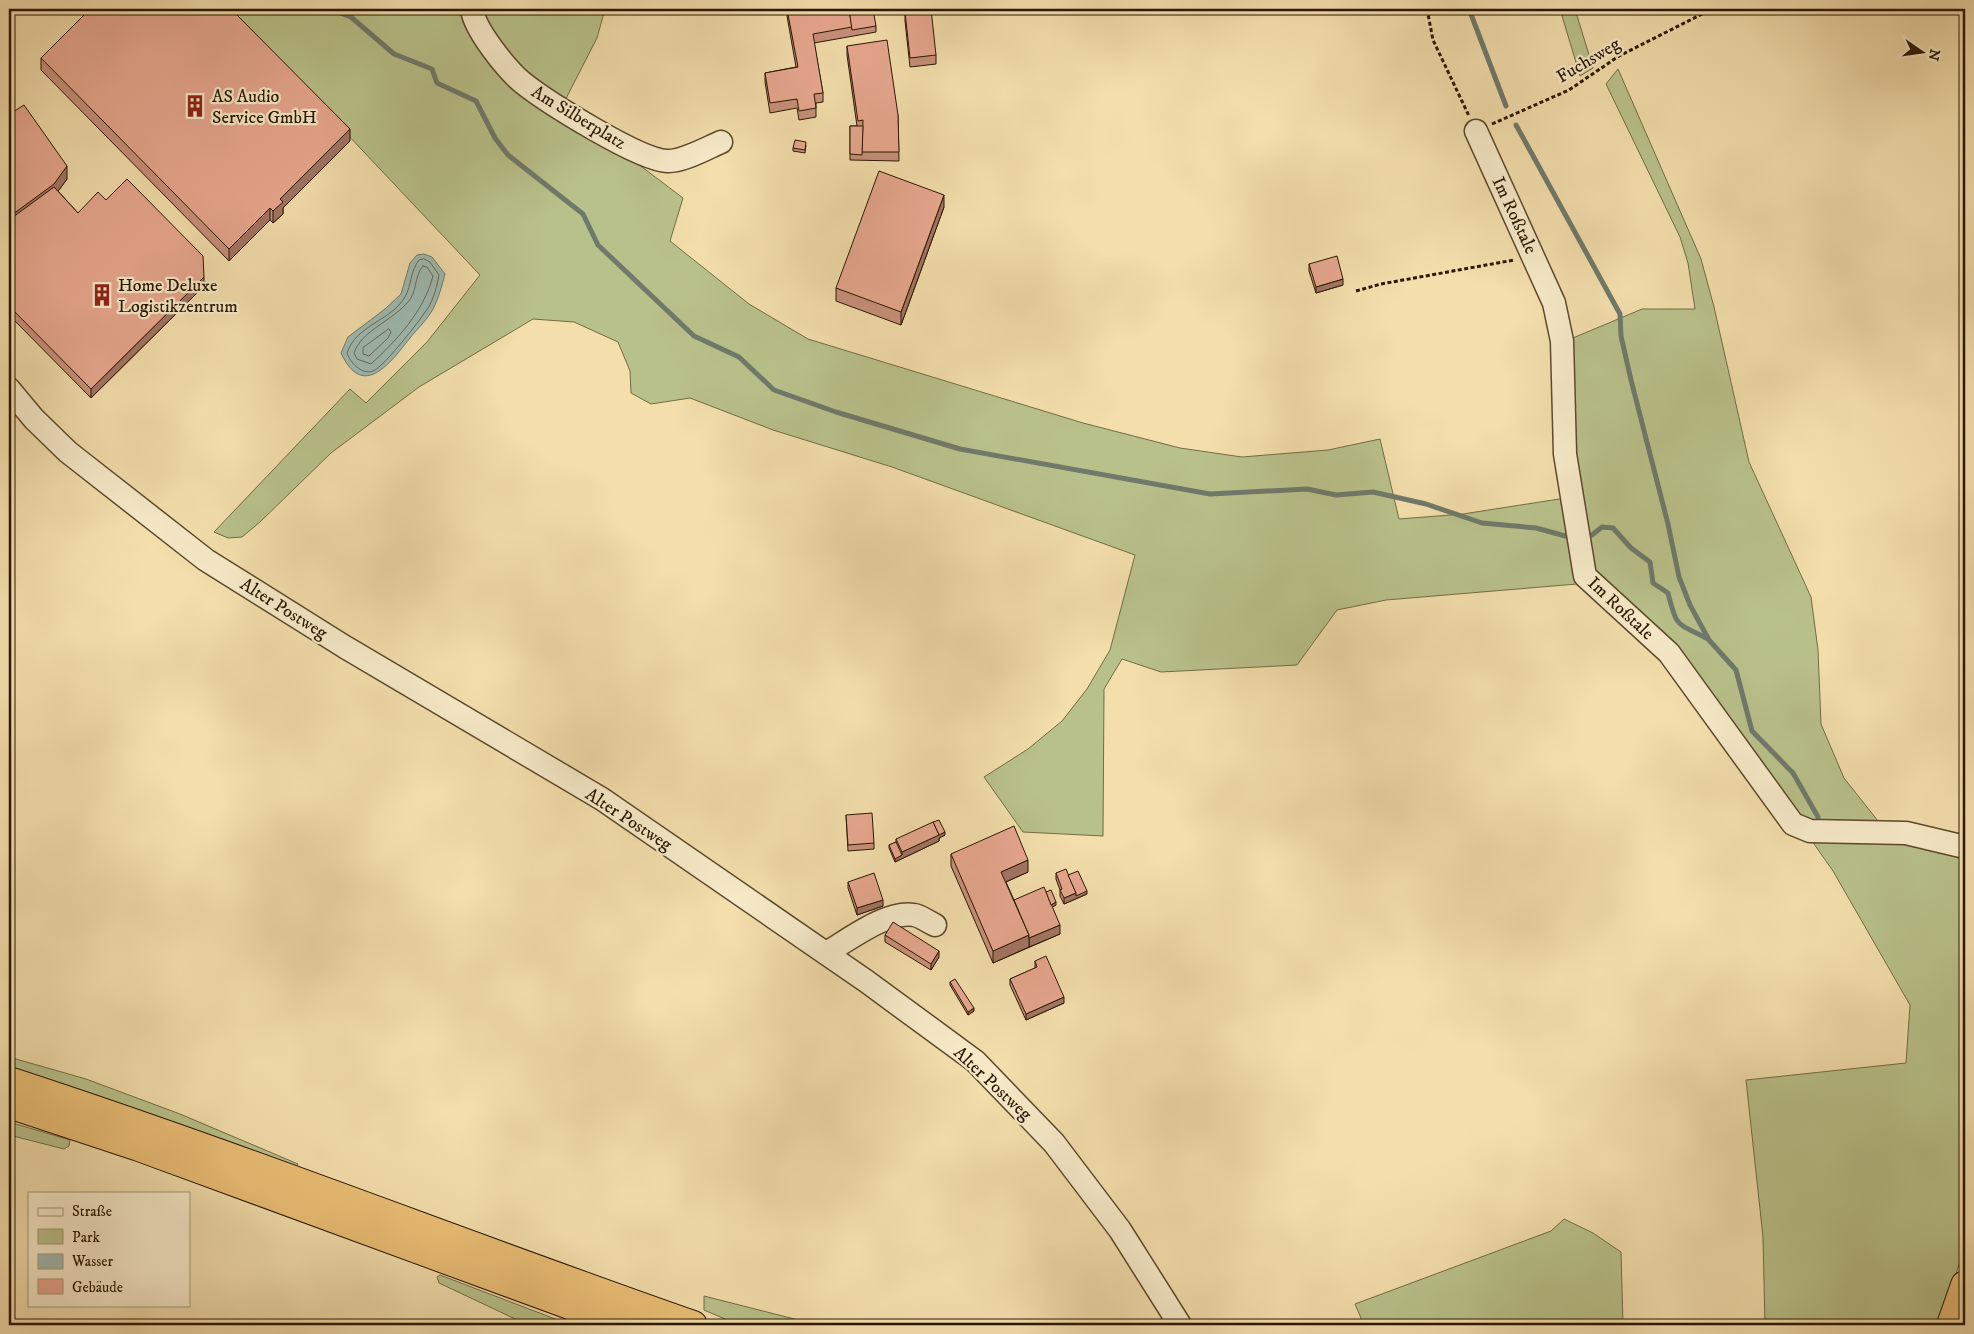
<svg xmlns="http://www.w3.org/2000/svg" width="1974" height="1334" font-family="'IM FELL DW Pica',serif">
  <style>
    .green { fill: #b9c18a; stroke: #726c45 }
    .water { fill: #9ebbb3; stroke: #70796b }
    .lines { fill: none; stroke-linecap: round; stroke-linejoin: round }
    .shore { stroke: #64695a; stroke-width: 1 }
    .stream { stroke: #70796b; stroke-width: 5 }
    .minor-casing { stroke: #5c492b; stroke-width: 25 }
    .highway-casing { stroke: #2a1700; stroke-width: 30 }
    .path { stroke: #2a1700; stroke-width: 3; stroke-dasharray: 4 2.5; stroke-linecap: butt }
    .minor { stroke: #f7eac9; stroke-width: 22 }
    .highway { stroke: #eabf76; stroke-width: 28 }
    .wall { fill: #c7907b; stroke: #2a1700 }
    .shaded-wall { fill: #a27564; stroke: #2a1700 }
    .building { fill: #e7a78f; stroke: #2a1700 }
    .labels { text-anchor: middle; stroke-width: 4.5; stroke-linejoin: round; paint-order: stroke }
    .street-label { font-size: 18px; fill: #2a1700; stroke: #f7eac9 }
    .poi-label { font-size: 18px; fill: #2a1700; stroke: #f7eac9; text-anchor: start }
  </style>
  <rect width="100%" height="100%" fill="#f3deac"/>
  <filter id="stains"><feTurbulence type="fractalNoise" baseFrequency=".004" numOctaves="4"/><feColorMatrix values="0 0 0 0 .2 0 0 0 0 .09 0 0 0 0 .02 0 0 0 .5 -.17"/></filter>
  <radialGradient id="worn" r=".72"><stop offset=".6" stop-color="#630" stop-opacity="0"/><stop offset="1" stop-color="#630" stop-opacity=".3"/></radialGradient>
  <!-- green -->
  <g class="green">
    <path d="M229,9H605L597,38L557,116L634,161L683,198L670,241L749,304L808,339L1083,423L1180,448L1242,457L1328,450L1380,439L1399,519L1463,514L1572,497L1561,343L1642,309H1695L1688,263L1680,237L1606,84L1618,69L1701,259L1714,307L1749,462L1811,597L1818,650L1821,724L1844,778L1878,821L1905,840L1965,856V1245L1940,1325H1765L1763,1237L1746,1080L1906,1063L1910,1005L1833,871L1793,814L1667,653L1589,583L1386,600L1337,610L1297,665L1161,672L1122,659L1104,689L1103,836L1023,832L984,777L1028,749L1062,721L1087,689L1110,650L1135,555L892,467L773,430L690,398L651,404L631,393L630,371L618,342L574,322L533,319L419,387L331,453L260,522L242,537L228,538L214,532L350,389L366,403L427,342L480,275Z"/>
    <path d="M1560,9H1575L1593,68L1580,76Z"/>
    <path d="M9,1057L86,1079L180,1114L298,1164L295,1168L9,1071Z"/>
    <path d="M9,1122L70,1140L69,1146L64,1149L9,1135Z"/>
    <path d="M1564,1219L1593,1233L1621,1252L1623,1325H1364L1355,1304L1551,1231Z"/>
    <path d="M440,1275L571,1325H528L439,1283L437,1277Z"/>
    <path d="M704,1296L818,1325H739L704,1310Z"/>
  </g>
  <!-- water -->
  <path class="water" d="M424,254L432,257L445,274C442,285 439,297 434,307C429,318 418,328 410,338C391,362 363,401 341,353L348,337L385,309L401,294L410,263L417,255Z"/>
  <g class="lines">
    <!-- shore -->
    <g class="shore">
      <path d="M424,259L430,262L439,275C437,286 434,298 428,308C420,320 385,366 373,371C361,375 350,362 347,353C356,325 391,321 405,297C412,285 410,271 419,260Z"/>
      <path d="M423,266L427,267L433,276C424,311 397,340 371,364L357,359L354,353C361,331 393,320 408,302C417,293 414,276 423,266Z"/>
      <path d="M389,329L391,332L388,338L369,356L363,354V348Z"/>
    </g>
    <!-- stream -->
    <g class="stream">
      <path d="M329,9L351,17L394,54L432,69L437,83L476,101L495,138L508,155L583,214L598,245L694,336L739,357L774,390L836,412L960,449L1210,494L1307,489L1336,495L1373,492L1426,504L1482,523L1536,528L1569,537"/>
      <path d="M1469,9L1506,106"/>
      <path d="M1516,125L1620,314L1621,336L1631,380L1668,524L1679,577L1690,605L1709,640L1736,670L1752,731L1793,773L1818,817"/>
      <path d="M1592,535L1602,527L1613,528L1631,548L1650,562L1653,583L1668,593C1677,629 1676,622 1708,639"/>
    </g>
    <defs>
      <g id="minor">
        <path d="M472,9C474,29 507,70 523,83C547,102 639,160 667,161C682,162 707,148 721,142"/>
        <path d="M1476,131L1554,303L1562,341L1565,454L1585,576L1669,653L1793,824L1810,831L1906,833L1965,847"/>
        <path d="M9,389L34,419L68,452L206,560L345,647L602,799L866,981L975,1061L1054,1143L1120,1230L1180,1325"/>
        <path d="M826,953C849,940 887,910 914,915C921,916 928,922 935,925"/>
      </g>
      <g id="highway">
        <path d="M9,1081C239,1156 464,1245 693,1325"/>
        <path d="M9,1104L139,1147L624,1325"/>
        <path d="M1951,1325L1965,1285"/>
      </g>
    </defs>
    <!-- minor casing -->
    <use href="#minor" class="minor-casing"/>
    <!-- highway casing -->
    <use href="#highway" class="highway-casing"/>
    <!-- path -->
    <g class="path">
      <path d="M1427,9L1433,40L1469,116"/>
      <path d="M1492,124L1569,90L1619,56L1712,9"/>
      <path d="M1356,291L1381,284L1514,260"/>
    </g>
    <!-- minor -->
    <use href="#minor" class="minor"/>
    <!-- highway -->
    <use href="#highway" class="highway"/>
  </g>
  <!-- wall -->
  <g class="wall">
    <path d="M787,9L876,26V32L814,43L823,93V102L816,103V117L799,120L797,108L770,113L765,82V73L796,67L787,16Z"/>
    <path d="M905,12L936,55V64L910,67L905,21Z"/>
    <path d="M847,46L898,115L899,161L850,160V126H857L847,55Z"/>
    <path d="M41,58L350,141L283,208V214L273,223L270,220L229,261L41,70Z"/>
    <path d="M9,106L13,112L67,179L58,191L78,213L106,200L204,286L91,398L9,315Z"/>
    <path d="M806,145L805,153L793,151V148Z"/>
    <path d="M944,207L901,325L836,301V288Z"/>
    <path d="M1309,264L1343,285L1316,293L1309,271Z"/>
    <path d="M846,815L874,843V849L848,851Z"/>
    <path d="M945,835L939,838V841L895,862L889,848V845L896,842V839Z"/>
    <path d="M951,854L1028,872L1006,882L1014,900L1046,892L1056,905L1052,907L1060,934L993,963L951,866Z"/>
    <path d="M1056,873L1068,875L1087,894L1064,904L1060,896V890L1056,879Z"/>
    <path d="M848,882L883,906L857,915L848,888Z"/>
    <path d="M885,935L939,957L931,970L885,942Z"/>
    <path d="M1035,961L1064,1003L1026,1020L1010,985V979L1035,968Z"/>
    <path d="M950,982L974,1011L968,1015L950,985Z"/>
  </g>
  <!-- shaded-wall -->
  <g class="shaded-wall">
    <path d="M350,129V141L283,208V214L273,223V211L280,199Z"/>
    <path d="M67,166V179L54,197L9,229V217Z"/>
    <path d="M944,195V207L901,325V312Z"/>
    <path d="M270,208V220L229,261V249Z"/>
    <path d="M204,277V286L91,398V389Z"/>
    <path d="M1343,279V285L1316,293V287Z"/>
    <path d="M945,832V835L939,838V841L895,862V859L902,855V852Z"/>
    <path d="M1028,860V872L1001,884V872Z"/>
    <path d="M1087,891V894L1064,904V898L1076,893Z"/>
    <path d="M883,900V906L857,915V908Z"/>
    <path d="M1056,902V905L1049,909V906Z"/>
    <path d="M1060,925V934L1029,947V938Z"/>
    <path d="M1029,935V947L993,963V951Z"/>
    <path d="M939,951V957L931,970V964Z"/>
    <path d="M1064,997V1003L1026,1020V1014Z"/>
    <path d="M974,1008V1011L968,1015V1012Z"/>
  </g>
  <!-- building -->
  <g class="building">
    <path d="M90,9H231L350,129L280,199L283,202L273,211L270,208L229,249L41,58Z"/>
    <path d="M787,9H849L852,27L813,34L823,93L814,94L816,108L799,111L797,99L770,103L765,73L798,67Z"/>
    <path d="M849,9H873L876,26L852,30Z"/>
    <path d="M931,9L936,55L910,58L905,12Z"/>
    <path d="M887,40L898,115L899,152H862L863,120L858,121L847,46Z"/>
    <path d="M24,105L67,166L54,184L9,217V106L13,112Z"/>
    <path d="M850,126H863L862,155L850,154Z"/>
    <path d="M795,140L806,142L805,150L793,148Z"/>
    <path d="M879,171L944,195L901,312L836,288Z"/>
    <path d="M127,179L203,256L204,277L91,389L9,306V220L54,187L78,213L98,192L106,200Z"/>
    <path d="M1337,256L1343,279L1316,287L1309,264Z"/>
    <path d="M872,813L874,843L848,845L846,815Z"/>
    <path d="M939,820L945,832L939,835L933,822Z"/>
    <path d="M933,822L939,835L902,852L896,839Z"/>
    <path d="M1014,826L1028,860L1001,872L1029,935L993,951L951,854Z"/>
    <path d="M896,842L902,855L895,859L889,845Z"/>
    <path d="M1066,869L1076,893L1064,898L1060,890L1062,889L1056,873Z"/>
    <path d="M1078,871L1087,891L1076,896V893L1068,875Z"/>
    <path d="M874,873L883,900L857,908L848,882Z"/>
    <path d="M1044,887L1060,925L1029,938V935L1014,900Z"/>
    <path d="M1051,890L1056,902L1051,905L1046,892Z"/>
    <path d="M893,922L939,951L931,964L885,935Z"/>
    <path d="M1046,956L1064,997L1026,1014L1010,979L1037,967L1035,961Z"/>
    <path d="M955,979L974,1008L968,1012L950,982Z"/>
  </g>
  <!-- icons -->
  <defs>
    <symbol id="building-bare" viewBox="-9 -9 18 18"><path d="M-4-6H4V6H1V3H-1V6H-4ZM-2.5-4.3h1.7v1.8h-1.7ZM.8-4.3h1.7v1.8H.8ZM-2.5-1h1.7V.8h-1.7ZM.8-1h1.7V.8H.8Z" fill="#8f2418" stroke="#f7eac9" stroke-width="2.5" paint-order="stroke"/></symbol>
  </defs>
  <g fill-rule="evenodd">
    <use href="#building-bare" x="179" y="90" width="32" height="32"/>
    <use href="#building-bare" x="86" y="279" width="32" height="32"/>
  </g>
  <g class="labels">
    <!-- street labels -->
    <g class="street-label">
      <text transform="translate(1588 60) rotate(-31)" y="6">Fuchsweg</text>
      <text transform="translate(579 117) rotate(31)" y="6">Am Silberplatz</text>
      <text transform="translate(1515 215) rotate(65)" y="6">Im Roßtale</text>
      <text transform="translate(284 608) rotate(32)" y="6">Alter Postweg</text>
      <text transform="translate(1621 608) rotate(43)" y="6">Im Roßtale</text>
      <text transform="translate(629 819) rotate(33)" y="6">Alter Postweg</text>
      <text transform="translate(993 1083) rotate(43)" y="6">Alter Postweg</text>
    </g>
    <!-- poi labels -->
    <g class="poi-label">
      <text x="212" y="102">AS Audio<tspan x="212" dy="21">Service GmbH</tspan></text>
      <text x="118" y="291">Home Deluxe<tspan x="118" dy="21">Logistikzentrum</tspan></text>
    </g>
  </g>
  <!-- margin -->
  <rect width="1974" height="1334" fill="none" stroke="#f3deac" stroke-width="30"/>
  <rect x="10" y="10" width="1954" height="1314" fill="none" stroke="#2a1700" stroke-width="2.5"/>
  <rect x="15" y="15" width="1944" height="1304" fill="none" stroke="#2a1700"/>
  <!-- legend -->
  <rect x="28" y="1192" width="162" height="115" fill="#f7eac9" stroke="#a59679"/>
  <rect x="38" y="1208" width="25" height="8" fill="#f7eac9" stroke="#a59679"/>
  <text x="72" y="1216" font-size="15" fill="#2a1700">Straße</text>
  <rect x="38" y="1229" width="25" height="15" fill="#b9c18a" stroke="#a59679"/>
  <text x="72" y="1242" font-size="15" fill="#2a1700">Park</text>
  <rect x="38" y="1254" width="25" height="15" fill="#9ebbb3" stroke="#a59679"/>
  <text x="72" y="1266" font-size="15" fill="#2a1700">Wasser</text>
  <rect x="38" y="1279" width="25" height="15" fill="#e7a78f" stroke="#a59679"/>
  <text x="72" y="1292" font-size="15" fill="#2a1700">Gebäude</text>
  <!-- north arrow -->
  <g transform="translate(1922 52) rotate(103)" stroke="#f7eac9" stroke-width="4" paint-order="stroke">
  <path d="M0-4L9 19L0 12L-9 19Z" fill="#2a1700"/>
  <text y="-8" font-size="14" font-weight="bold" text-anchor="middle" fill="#2a1700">N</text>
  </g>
  <rect width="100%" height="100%" filter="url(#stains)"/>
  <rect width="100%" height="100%" fill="url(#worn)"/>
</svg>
